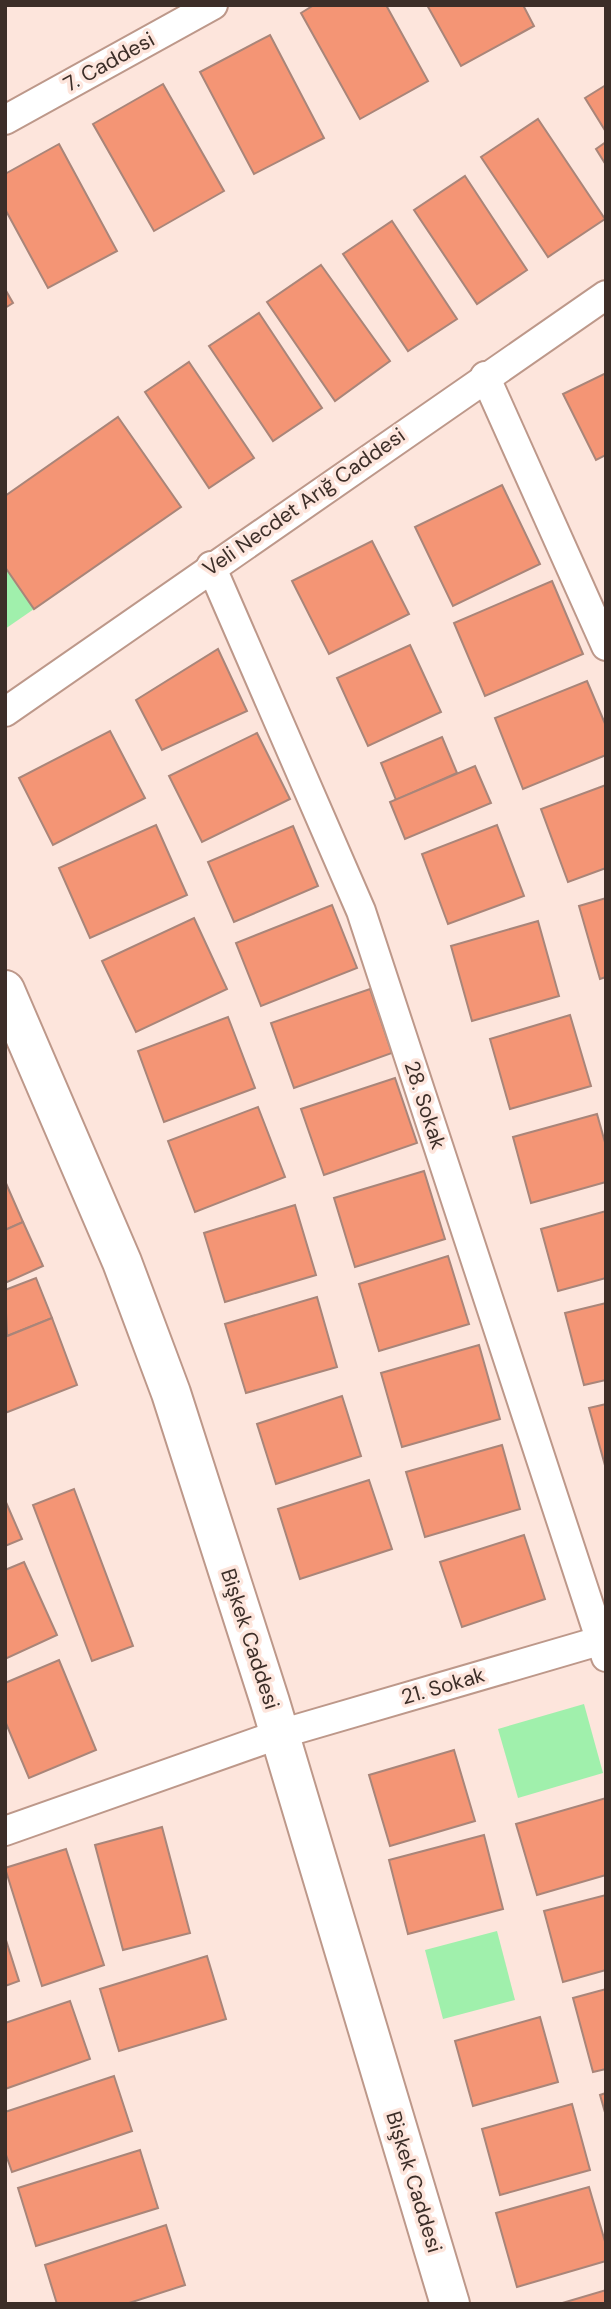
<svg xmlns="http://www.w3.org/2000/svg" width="611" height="2309" font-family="'DM Sans',sans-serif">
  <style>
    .green { fill: #a0f0ac }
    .building { fill: #f49575; stroke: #a98579; stroke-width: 2 }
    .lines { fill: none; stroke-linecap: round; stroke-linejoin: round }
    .street-casing { stroke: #bd988a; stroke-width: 32 }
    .secondary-casing { stroke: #bd988a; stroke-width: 42 }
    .street { stroke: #fff; stroke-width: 28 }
    .secondary { stroke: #fff; stroke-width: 38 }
    .labels { text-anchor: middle; stroke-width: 7; stroke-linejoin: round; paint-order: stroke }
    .street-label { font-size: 21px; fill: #3c2e28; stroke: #fde5dc }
  </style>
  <rect width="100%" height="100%" fill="#fde5dc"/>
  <!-- green -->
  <g class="green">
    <path d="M5,567L34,609L5,629Z"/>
    <path d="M584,1704L603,1773L518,1798L498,1729Z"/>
    <path d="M497,1931L515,2000L443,2019L425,1950Z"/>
  </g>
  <!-- building -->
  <g class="building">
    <path d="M314,5H386L428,81L360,119L301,13Z"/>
    <path d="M427,5H523L534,26L461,66Z"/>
    <path d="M270,35L324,138L254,174L200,72Z"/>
    <path d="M163,84L224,191L154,231L93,124Z"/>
    <path d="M606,85V132L585,98Z"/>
    <path d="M538,119L605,219L548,257L481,157Z"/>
    <path d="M606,142V165L596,149Z"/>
    <path d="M59,144L117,251L48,288L5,209V174Z"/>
    <path d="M465,176L527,270L477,304L414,210Z"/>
    <path d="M392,221L457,319L408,351L343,254Z"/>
    <path d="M321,265L390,361L335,401L267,302Z"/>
    <path d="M5,289L13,303L5,308Z"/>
    <path d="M259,313L322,408L273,441L209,346Z"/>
    <path d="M189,362L254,458L209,488L145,392Z"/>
    <path d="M606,373V455L596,460L563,394Z"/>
    <path d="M118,417L181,507L34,609L5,567V496Z"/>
    <path d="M502,485L540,564L453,606L415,527Z"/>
    <path d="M372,541L409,614L329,654L292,581Z"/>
    <path d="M552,581L583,654L485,696L454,623Z"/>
    <path d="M410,645L441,712L368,746L337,678Z"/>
    <path d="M218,649L247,711L162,750L136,700Z"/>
    <path d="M587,681L606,726V755L523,789L495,718Z"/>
    <path d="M110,731L145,798L53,845L19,778Z"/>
    <path d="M257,733L290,799L202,842L169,776Z"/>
    <path d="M442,737L457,773L396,800L381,763Z"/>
    <path d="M475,766L491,803L405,839L390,802Z"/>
    <path d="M606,785V868L568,882L541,809Z"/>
    <path d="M156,825L187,895L90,938L59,868Z"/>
    <path d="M497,825L524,896L448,924L422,854Z"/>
    <path d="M293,826L318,886L234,922L208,862Z"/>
    <path d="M606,898V977L600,979L579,906Z"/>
    <path d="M332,905L357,968L261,1006L236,943Z"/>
    <path d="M194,918L227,989L136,1032L102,961Z"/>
    <path d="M538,921L559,996L472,1021L451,946Z"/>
    <path d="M370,989L392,1053L294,1088L271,1023Z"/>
    <path d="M570,1015L591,1086L510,1109L490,1039Z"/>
    <path d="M228,1017L255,1088L164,1122L138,1051Z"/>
    <path d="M395,1078L417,1143L324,1175L301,1109Z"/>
    <path d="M258,1107L285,1177L195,1212L168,1141Z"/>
    <path d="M597,1114L606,1146V1182L531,1203L513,1137Z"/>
    <path d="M424,1171L445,1239L355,1267L334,1198Z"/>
    <path d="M5,1181L23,1222L5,1230Z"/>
    <path d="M295,1205L316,1275L225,1302L204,1233Z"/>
    <path d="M606,1211V1278L558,1291L541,1229Z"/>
    <path d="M23,1222L43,1266L5,1283V1230Z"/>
    <path d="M448,1256L469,1324L379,1351L359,1284Z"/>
    <path d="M36,1278L52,1318L7,1336L5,1290Z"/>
    <path d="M317,1297L337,1367L246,1393L225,1324Z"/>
    <path d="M606,1303V1380L584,1385L565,1313Z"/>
    <path d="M52,1318L77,1385L5,1413V1337Z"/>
    <path d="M479,1345L500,1419L402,1447L381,1373Z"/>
    <path d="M342,1396L361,1456L276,1484L257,1424Z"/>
    <path d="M606,1404V1469L589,1408Z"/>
    <path d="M502,1445L520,1509L425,1537L406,1472Z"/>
    <path d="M369,1480L392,1549L300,1579L278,1509Z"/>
    <path d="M74,1489L133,1646L92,1661L33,1505Z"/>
    <path d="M5,1500L22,1539L5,1546Z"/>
    <path d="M524,1535L545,1599L462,1627L440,1562Z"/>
    <path d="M24,1562L57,1635L5,1659V1570Z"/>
    <path d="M59,1660L96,1750L29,1778L5,1721V1683Z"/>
    <path d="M454,1750L475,1821L390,1846L369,1775Z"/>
    <path d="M606,1798V1875L537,1895L516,1824Z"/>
    <path d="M162,1827L190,1933L123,1950L95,1845Z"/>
    <path d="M484,1835L503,1909L408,1934L389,1860Z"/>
    <path d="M66,1849L104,1965L42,1986L5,1868Z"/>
    <path d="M606,1895V1970L563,1982L544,1911Z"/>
    <path d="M5,1937L19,1981L5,1986Z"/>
    <path d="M207,1956L226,2019L119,2051L100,1989Z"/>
    <path d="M606,1989V2069L593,2072L573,1998Z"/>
    <path d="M70,2001L90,2059L5,2089V2023Z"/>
    <path d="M540,2017L558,2082L473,2106L455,2041Z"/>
    <path d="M114,2076L132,2131L12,2172L5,2152V2112Z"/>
    <path d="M606,2093V2116L600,2095Z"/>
    <path d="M572,2104L590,2170L500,2195L482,2129Z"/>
    <path d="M140,2150L158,2208L36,2246L18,2188Z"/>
    <path d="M589,2187L606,2245V2261L517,2287L496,2213Z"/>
    <path d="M166,2225L185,2285L126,2304H57L45,2265Z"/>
    <path d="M606,2290V2304H559Z"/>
  </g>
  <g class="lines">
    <defs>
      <g id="street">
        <path d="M5,120L213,5"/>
        <path d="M485,376L606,646"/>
        <path d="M211,566L361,911L606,1657"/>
        <path d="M5,712L606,295"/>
        <path d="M5,1831L280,1734L606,1639"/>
      </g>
      <path id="secondary" d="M5,990L122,1262L171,1393L270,1702L450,2304"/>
    </defs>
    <!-- street casing -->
    <use href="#street" class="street-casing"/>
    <!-- secondary casing -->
    <use href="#secondary" class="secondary-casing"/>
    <!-- street -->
    <use href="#street" class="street"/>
    <!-- secondary -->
    <use href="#secondary" class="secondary"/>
  </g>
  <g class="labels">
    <!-- street labels -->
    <g class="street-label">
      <text transform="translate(109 62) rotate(-29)" y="7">7. Caddesi</text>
      <text transform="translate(304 502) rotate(-35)" y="7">Veli Necdet Arığ Caddesi</text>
      <text transform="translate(425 1105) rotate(72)" y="7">28. Sokak</text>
      <text transform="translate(250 1639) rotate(72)" y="7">Bişkek Caddesi</text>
      <text transform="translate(443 1686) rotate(-16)" y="7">21. Sokak</text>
      <text transform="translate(414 2182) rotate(73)" y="7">Bişkek Caddesi</text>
    </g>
  </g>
  <!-- border -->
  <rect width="611" height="2309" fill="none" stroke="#3c2e28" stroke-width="14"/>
</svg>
